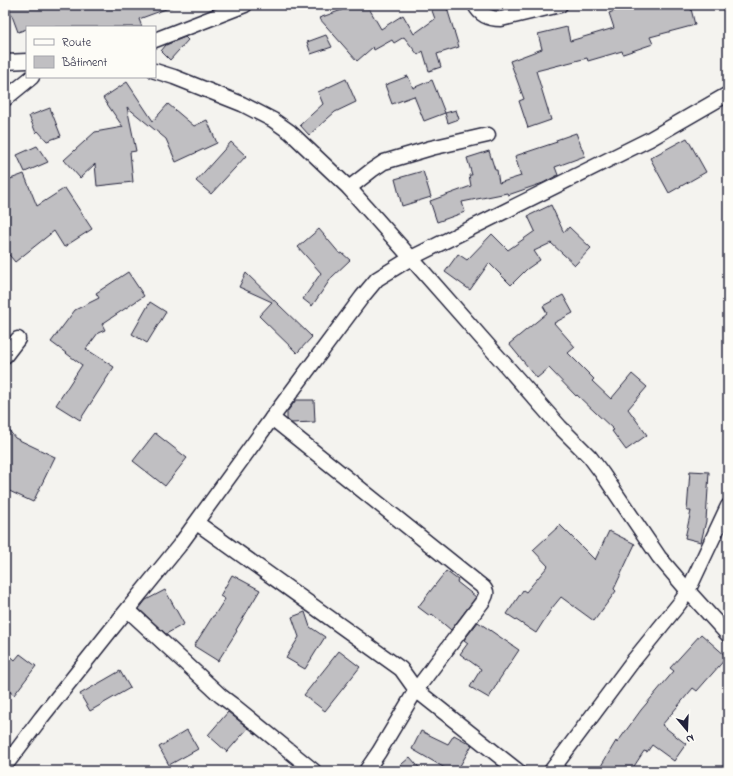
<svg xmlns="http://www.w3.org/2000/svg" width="733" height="776" font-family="'Indie Flower',sans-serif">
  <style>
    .building { fill: #c0bfc2; stroke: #22223b }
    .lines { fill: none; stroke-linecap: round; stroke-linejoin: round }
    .street-casing { stroke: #22223b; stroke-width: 17 }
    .street { stroke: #fdfcf7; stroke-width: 14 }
  </style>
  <rect width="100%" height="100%" fill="#f4f3ef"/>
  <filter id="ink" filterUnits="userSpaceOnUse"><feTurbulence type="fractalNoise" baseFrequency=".025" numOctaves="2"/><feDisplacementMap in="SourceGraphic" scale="8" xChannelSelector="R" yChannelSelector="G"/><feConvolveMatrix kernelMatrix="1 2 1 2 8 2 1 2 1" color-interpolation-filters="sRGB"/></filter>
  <g filter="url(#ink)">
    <!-- building -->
    <g class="building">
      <path d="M8,5H174V6L139,19L142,27H27V29L18,32Z"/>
      <path d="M339,5H367L381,29L403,15L414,34L435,19L430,5H446L459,47L437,54L441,67L429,71L423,51L418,55L404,37L394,43L392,40L374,50L373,47L357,61L319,18L342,10Z"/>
      <path d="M631,5H690L695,25L650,37L653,44L623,54L622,51L588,61L587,58L536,71L551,120L528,128L519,101L524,99L510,61L542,49L538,34L567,27L570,41L614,28L609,13Z"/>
      <path d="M326,35L332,47L311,54L307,42Z"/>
      <path d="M185,37L188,40L170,60L161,51L166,45Z"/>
      <path d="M408,76L413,88L432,80L445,113L424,121L414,96L392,104L385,85Z"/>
      <path d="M346,79L356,102L335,112L309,135L300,125L323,104L318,92Z"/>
      <path d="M127,82L153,121L168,104L194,126L207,120L217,143L176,162L166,139L127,107L136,151L130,152L133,182L97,186L95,164L80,178L64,160L95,132L123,127L103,98Z"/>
      <path d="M50,108L61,136L47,141L38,131L36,133L29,116Z"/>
      <path d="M456,110L459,119L448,123L445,113Z"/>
      <path d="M576,133L585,156L555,167L558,175L543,183L508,195L507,193L462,202L465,212L437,222L430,201L471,186L469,175H472L467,158L489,151L495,170H497L499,183L521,176L515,156L557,142L556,140Z"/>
      <path d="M687,138L706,172L669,193L650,158Z"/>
      <path d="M231,142L246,156L211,194L196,181Z"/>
      <path d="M37,146L48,162L25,172L17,155Z"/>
      <path d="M423,171L431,197L402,206L395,179Z"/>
      <path d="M24,174L37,206L65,188L92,229L64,247L54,231L15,262L5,250V181Z"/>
      <path d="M551,205L564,233L569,227L591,248L575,265L551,243L534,251L540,260L527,269L511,285L489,263L470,290L445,272L458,254L467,260L492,234L508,250L535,231L528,216Z"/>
      <path d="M319,229L340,254L342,253L350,260L332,277L312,306L303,299L321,273L298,247Z"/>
      <path d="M128,272L144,296L102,324L105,330L98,333L86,349L114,367L80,420L56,405L82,365L51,342L75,310L99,298L96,293Z"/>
      <path d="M246,273L312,337L297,353L259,316L272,302L239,287Z"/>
      <path d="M563,295L573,313L554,323L575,347L568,353L594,379L592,381L611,399L632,374L647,387L628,409L647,435L626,450L612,431L614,430L577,395L576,396L549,368L537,378L509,344L547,313L543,306Z"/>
      <path d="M150,302L166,312L147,343L132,334Z"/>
      <path d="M296,400H314L315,422L291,423L287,419V412Z"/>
      <path d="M5,425L15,438L55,457L33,502L5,489Z"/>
      <path d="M155,433L187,458L165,486L133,461Z"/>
      <path d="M690,471L709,472L706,521L701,542L685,538L691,511H687Z"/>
      <path d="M560,525L595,560L609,531L635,544L614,589L616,591L594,621L561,597L552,608L536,633L507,614L523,590L526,592L548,566L533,550Z"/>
      <path d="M446,571L458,580L457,582L476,597L451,630L432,614L430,616L418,607Z"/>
      <path d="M232,575L260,590L236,630L237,631L218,661L194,646L213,616H214L225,599L220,596Z"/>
      <path d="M165,590L184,624L166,634L139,609L146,600Z"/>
      <path d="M305,612L310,627L325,637L305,669L286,658L299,637L292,617Z"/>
      <path d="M478,622L519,650L499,680L489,698L470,687L481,669L460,654L468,643L464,640Z"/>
      <path d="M701,634L727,657L697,691L693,688L662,725L686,744L674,761L652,745L647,752L644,751L631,771H598L616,741L617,743L641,710L674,671L670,668Z"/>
      <path d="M5,651L15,660L20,654L36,666L14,695L5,688Z"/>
      <path d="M339,651L360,667L325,711L304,695Z"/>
      <path d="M120,671L130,688L90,711L80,694Z"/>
      <path d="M228,712L248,728L227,752L208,735Z"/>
      <path d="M187,730L198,749L169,765L159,747Z"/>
      <path d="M421,731L448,744L454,735L472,745L457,771H450L412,749Z"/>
      <path d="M410,757L422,771H394Z"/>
    </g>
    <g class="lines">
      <defs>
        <g id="street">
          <path d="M475,5C480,15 490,19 501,19L560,5"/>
          <path d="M155,40L245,5"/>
          <path d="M5,62L27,61"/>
          <path d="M155,71L174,77L242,104L273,120L290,132L349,188L411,258L508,368L560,427L590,457L602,473L659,557L688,591L728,635"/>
          <path d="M5,99L32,77"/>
          <path d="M349,188L372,170L384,162L431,148L488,135"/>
          <path d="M5,356L18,339"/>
          <path d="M272,418L484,588C488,593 486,595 483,601L416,690L379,752L366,771"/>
          <path d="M197,523L401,669L416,690L518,771"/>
          <path d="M128,610L221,696L233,705L314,771"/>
          <path d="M5,766L41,718L110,631L179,546L272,418L362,297L377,279L411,258L650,139L728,94"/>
          <path d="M551,771L633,661L679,604L688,591L728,506"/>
        </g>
      </defs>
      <!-- street casing -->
      <use href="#street" class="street-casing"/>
      <!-- street -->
      <use href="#street" class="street"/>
    </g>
  </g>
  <!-- margin -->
  <rect width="733" height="776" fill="none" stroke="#fdfcf7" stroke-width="20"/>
  <rect x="10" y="10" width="713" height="756" fill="none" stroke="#22223b" stroke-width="1.5" filter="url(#ink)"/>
  <!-- legend -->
  <rect x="26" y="26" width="130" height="52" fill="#fdfcf7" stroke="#a5a5ac"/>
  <rect x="34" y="39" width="20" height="6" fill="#fdfcf7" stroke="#a5a5ac"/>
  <text x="62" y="46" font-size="12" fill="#22223b">Route</text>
  <rect x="34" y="56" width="20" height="12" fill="#c0bfc2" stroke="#a5a5ac"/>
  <text x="62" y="66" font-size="12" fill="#22223b">Bâtiment</text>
  <!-- north arrow -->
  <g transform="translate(687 730) rotate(161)" stroke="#fdfcf7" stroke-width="3" paint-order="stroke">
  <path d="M0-3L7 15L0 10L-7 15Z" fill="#22223b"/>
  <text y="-6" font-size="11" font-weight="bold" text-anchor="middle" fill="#22223b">N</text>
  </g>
</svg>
